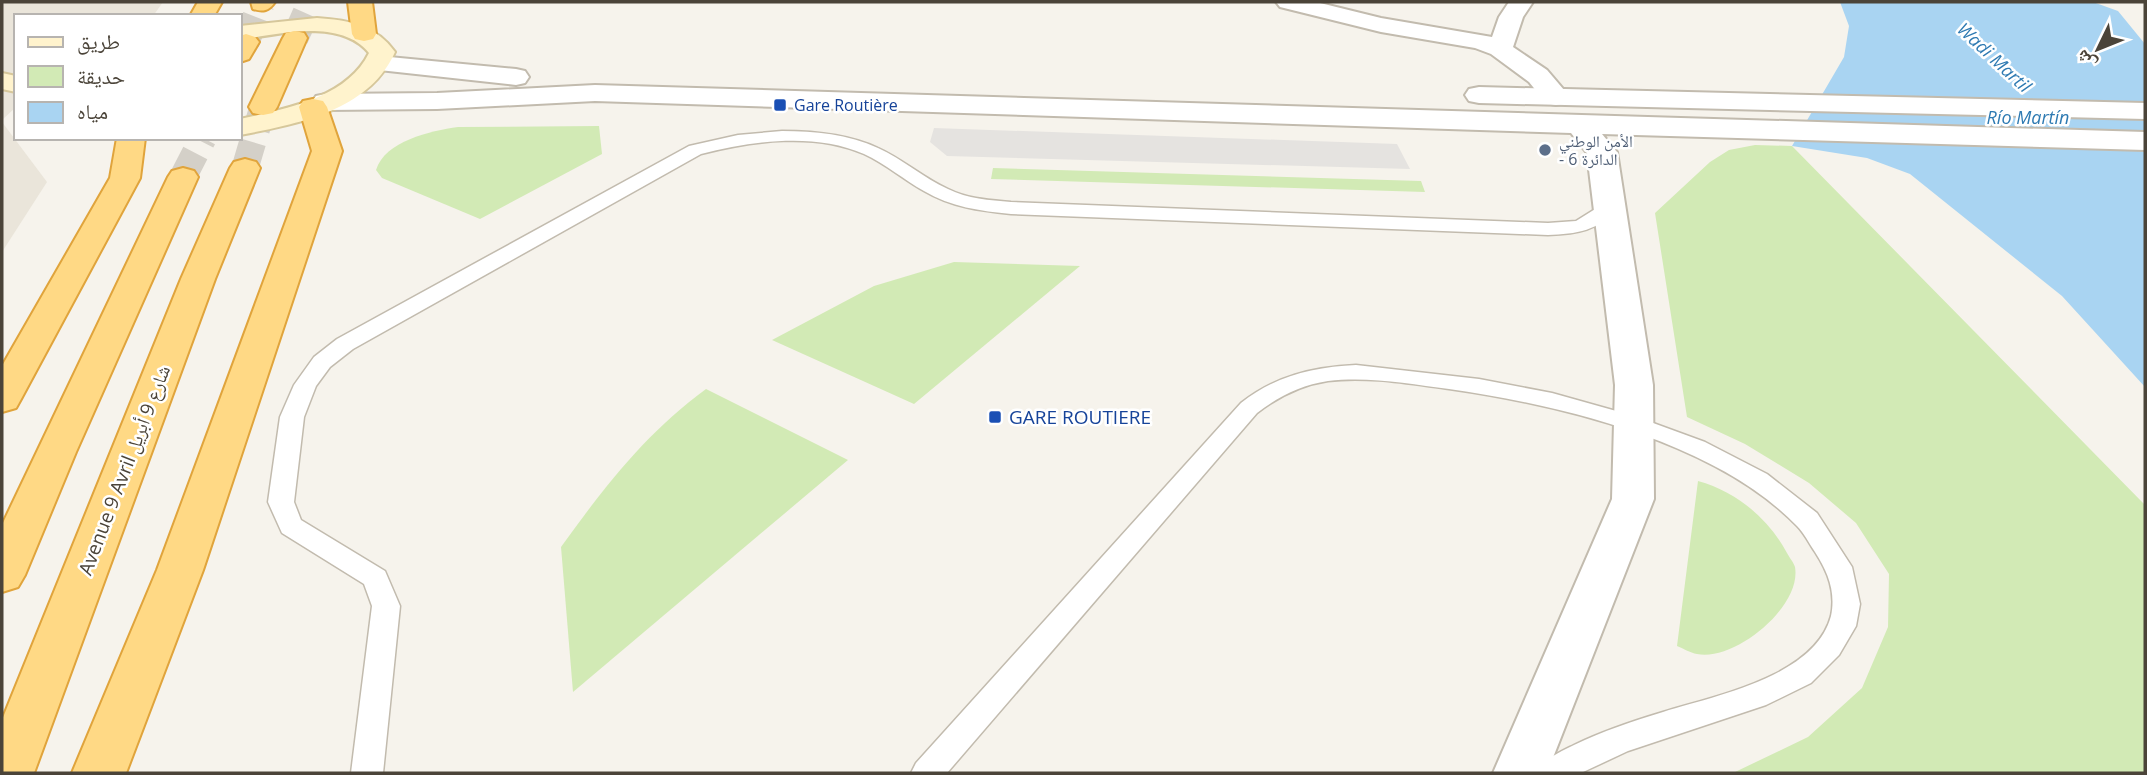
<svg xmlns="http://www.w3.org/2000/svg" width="2147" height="775" font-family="'Open Sans','Noto Naskh Arabic',sans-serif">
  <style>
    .residential { fill: #eae5da }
    .green { fill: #d2eab5 }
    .parking { fill: #e5e3e0 }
    .water { fill: #a9d4f2 }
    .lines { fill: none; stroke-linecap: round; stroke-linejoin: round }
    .trunk-tunnel { stroke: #d4d0c8; stroke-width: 27; stroke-dasharray: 27 13; stroke-linecap: butt }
    .service-casing { stroke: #c2bbae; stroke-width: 3 }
    .minor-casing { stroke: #c2bbae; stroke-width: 4 }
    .tertiary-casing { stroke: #c2bbae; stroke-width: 4 }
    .secondary-casing { stroke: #d6c79b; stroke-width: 4 }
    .trunk-casing { stroke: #e0a43c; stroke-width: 4 }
    .service { fill: #fff; fill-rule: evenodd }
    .minor { fill: #fff; fill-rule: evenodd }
    .tertiary { fill: #fff; fill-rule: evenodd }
    .secondary { fill: #fff3cd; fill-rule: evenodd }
    .trunk { fill: #ffd985; fill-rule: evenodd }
    .transit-dot { fill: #1a4fb4; stroke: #fff; stroke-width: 2.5 }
    .service-dot { fill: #5c6f8a; stroke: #fff; stroke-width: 2.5 }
    .labels { text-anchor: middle; stroke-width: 5; stroke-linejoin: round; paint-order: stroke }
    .far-transit-label { font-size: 16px; fill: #164399; stroke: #fff; text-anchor: start }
    .far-service-label { font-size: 16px; fill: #4e5e75; stroke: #fff; text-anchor: start }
    .far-water-label { font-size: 18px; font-style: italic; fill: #2e7ab2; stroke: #fff }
    .transit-label { font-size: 19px; fill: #164399; stroke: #fff; text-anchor: start }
    .street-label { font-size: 19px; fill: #4b4439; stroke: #fff }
  </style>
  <rect width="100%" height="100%" fill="#f6f3ec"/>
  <!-- residential -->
  <g class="residential">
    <path d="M2,2H163L153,16H16V107L2,120Z"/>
    <path d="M2,122L47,182L2,252Z"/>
  </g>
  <!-- green -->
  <g class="green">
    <path d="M599,126L602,154L480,219L382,178L376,170C385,141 430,131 458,127Z"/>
    <path d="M1755,145L1792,146L2145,505V773H1733L1808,737L1862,688L1888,627L1889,574L1856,523L1809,483L1745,444L1687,417L1655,213L1710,162L1729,150Z"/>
    <path d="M993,168L1421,181L1425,192L991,179Z"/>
    <path d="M954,262L1080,266L914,404L772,340L874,286Z"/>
    <path d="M706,389L848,460L573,692L561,547C605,486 645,434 706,389Z"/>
    <path d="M1698,481C1737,492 1768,518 1787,553C1789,557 1794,563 1795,567C1802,607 1734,662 1697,654C1690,653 1683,648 1677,646Z"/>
  </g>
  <!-- parking -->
  <path class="parking" d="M934,128L1397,144L1410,169L947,156L930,142Z"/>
  <!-- water -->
  <path class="water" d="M1840,2H2093L2118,11L2145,44V387L2062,296L1910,174L1867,158L1792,146L1844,57L1849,26Z"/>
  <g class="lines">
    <!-- trunk-tunnel -->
    <g class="trunk-tunnel">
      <path d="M295,38L311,2"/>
      <path d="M246,42L261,4"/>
      <path d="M245,168L263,107"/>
      <path d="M183,177L203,138"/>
    </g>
    <defs>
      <g id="service">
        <path d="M782,131C815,131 848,134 878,148C903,159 923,178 948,189C968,199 989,200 1011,202L1548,223L1576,221L1608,201L1617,207C1600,231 1576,234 1548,235L1011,214C980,211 951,207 924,191C904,180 886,164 864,154C814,132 753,141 701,154L353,349L330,367L316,386L304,417L294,502L301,520L385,571L400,606L383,773H351L372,606L364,584L282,533L268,502L280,417L294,385L314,357L337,339L689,146L738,135Z"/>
        <path d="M1356,365L1479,379L1552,393L1634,416L1705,442L1767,474L1817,513L1852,567L1860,604L1856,626L1839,655L1811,683L1766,705L1628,751L1581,773H1538C1545,758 1560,752 1574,745C1603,731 1633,721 1663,712C1714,696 1815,677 1831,616C1836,592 1828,572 1815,552C1809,543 1804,533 1797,526C1716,442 1561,405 1449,389C1410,384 1368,376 1328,381C1301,385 1279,396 1257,413L947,773H911L916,763L1241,403C1275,376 1313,367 1356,365Z"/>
      </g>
      <path id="minor" d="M1276,2H1316L1381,18L1492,37L1499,17L1509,2H1533L1523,17L1513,47L1547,70L1570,97L1566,103L1556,105L1546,103L1529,82L1491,54L1475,48L1381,32L1280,7Z"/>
      <g id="tertiary">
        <path d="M379,56L516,69L525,71L529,77L525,83L516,85L370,69L366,64L370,59Z"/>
        <path d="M595,85L2145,132V150L1602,134L1617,152L1653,385L1654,499L1547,773H1493L1612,499L1615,385L1587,153L1571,133L595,101L437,109L326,110L316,108L312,102L316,96L326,94L437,93Z"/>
        <path d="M1479,87L2145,103V119L1479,103L1469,101L1465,95L1469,89Z"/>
      </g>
      <g id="secondary">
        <path d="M317,18C348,20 376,25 395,52C369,111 297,124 240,135V119C285,109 347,98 369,53C340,18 278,34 240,40V26Z"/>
        <path d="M2,73L16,76V92L2,89Z"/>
      </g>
      <g id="trunk">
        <path d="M198,2H222L214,16H190Z"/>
        <path d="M251,2H275C269,11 263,12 253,9Z"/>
        <path d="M348,2H372L376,34L373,39L364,41L355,39L352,34Z"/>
        <path d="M295,31L304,33L307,38L277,107L273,113L263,115L253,113L249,107L283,38L286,33Z"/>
        <path d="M246,34L255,37L259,42L249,59L240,62V36Z"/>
        <path d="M313,99L323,101L327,107L342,151L203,570L126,773H72L157,570L312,151L299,107L303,101Z"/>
        <path d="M117,138H145L140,178L21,399L16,408L2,412V366L110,178Z"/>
        <path d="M245,159L256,162L260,168L215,279L34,773H2V720L181,279L230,168L234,162Z"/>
        <path d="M183,168L194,171L198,177L76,452L25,575L18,587L2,592V525L168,177L172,171Z"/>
      </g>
    </defs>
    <!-- service casing -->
    <use href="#service" class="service-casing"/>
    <!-- minor casing -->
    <use href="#minor" class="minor-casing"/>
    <!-- tertiary casing -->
    <use href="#tertiary" class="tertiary-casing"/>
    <!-- secondary casing -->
    <use href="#secondary" class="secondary-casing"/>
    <!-- trunk casing -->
    <use href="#trunk" class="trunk-casing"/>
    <!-- service -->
    <use href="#service" class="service"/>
    <!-- minor -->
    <use href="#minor" class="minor"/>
    <!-- tertiary -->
    <use href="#tertiary" class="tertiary"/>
    <!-- secondary -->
    <use href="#secondary" class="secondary"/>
    <!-- trunk -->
    <use href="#trunk" class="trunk"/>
  </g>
  <!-- markers -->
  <g class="transit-dot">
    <rect x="773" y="98" width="14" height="14" rx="3.5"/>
    <rect x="988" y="410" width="14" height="14" rx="3.5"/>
  </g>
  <circle class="service-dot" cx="1545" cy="150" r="7"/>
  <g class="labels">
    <!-- far-transit labels -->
    <g class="far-transit-label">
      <text x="794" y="111">Gare Routière</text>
    </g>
    <!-- far-service labels -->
    <g class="far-service-label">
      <text x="1559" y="147">الأمن الوطني<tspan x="1559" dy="18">- الدائرة 6</tspan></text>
    </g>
    <!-- far-water labels -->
    <g class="far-water-label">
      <text transform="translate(1994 58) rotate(43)" y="6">Wadi Martil</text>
      <text x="2028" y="124">Río Martín</text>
    </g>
    <!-- transit labels -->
    <g class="transit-label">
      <text x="1009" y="424">GARE ROUTIERE</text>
    </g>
    <!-- street labels -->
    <g class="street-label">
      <text transform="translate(124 470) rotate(-69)" y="7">Avenue 9 Avril شارع 9 أبريل</text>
    </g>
  </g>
  <!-- border -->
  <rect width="2147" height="775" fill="none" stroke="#4b4439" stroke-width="7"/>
  <!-- legend -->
  <rect x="14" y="14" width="228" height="126" fill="#ffffff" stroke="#b7b4b0" stroke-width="2"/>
  <rect x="28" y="37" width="35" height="10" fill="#fff3cd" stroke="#b7b4b0" stroke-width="2"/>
  <text x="77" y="49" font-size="21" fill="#4b4439">طريق</text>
  <rect x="28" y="66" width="35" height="21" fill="#d2eab5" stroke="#b7b4b0" stroke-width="2"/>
  <text x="77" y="84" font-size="21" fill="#4b4439">حديقة</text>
  <rect x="28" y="102" width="35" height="21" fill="#a9d4f2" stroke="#b7b4b0" stroke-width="2"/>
  <text x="77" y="119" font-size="21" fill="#4b4439">مياه</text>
  <!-- north arrow -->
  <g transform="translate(2098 49) rotate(227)" stroke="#ffffff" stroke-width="5" paint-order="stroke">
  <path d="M0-5L12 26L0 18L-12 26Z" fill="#4b4439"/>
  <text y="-10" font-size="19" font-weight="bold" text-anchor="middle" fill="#4b4439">ش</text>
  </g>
</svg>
